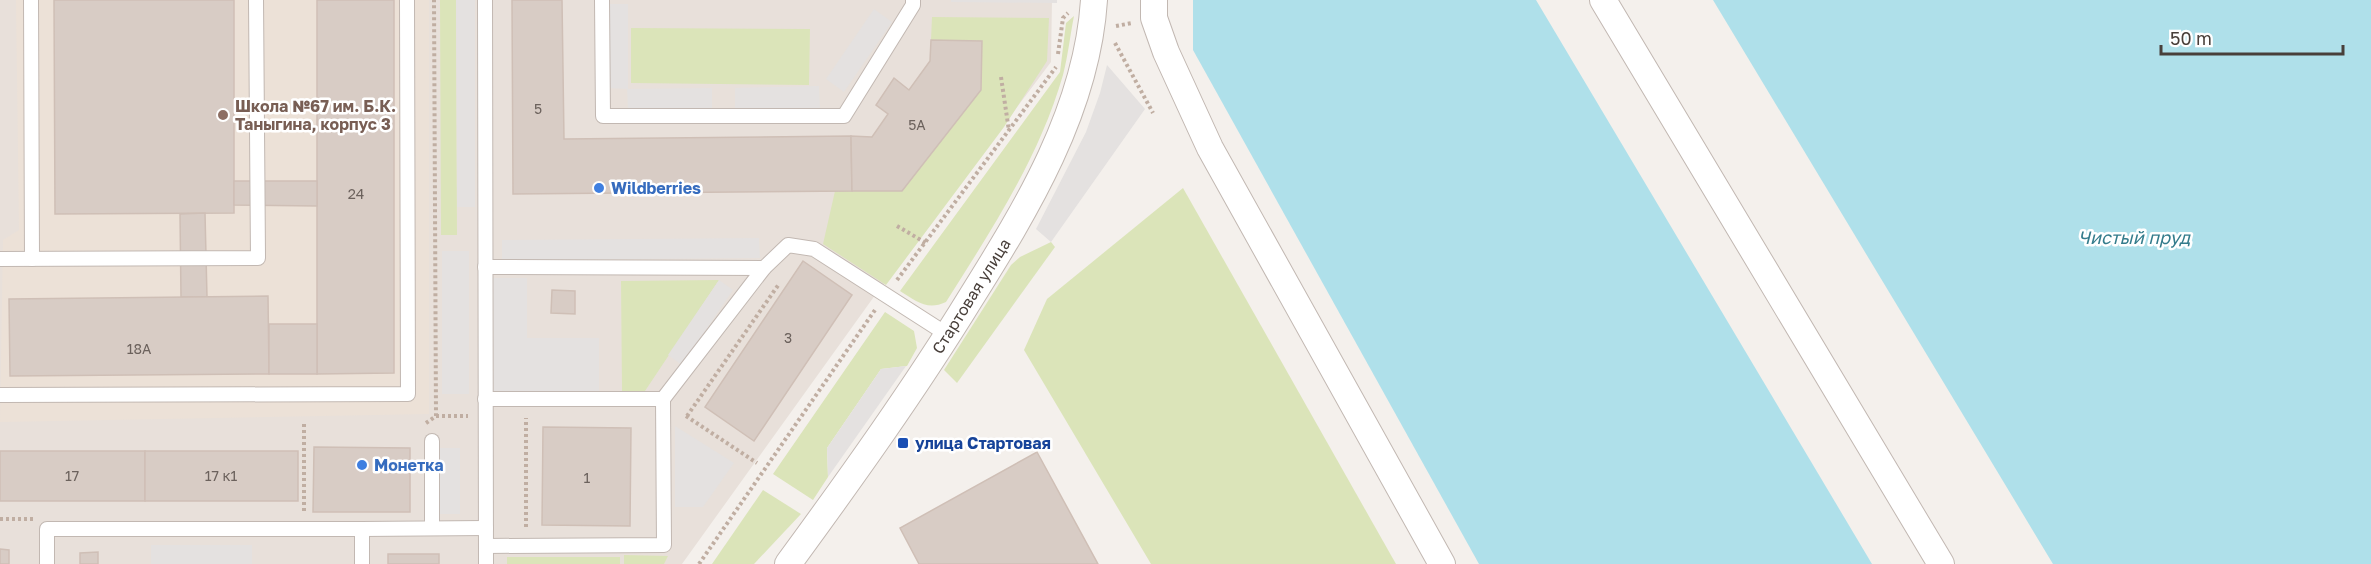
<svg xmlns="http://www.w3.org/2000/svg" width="2371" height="564" font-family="'Golos Text',sans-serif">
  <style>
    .residential { fill: #e8e0da }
    .education { fill: #ece1d7 }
    .green { fill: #dbe4b9 }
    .parking { fill: #e4e1e0 }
    .water { fill: #afe0ea }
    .building { fill: #d8ccc5; stroke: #cfbfb6; stroke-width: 1.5 }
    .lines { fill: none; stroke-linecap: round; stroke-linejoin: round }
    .service-casing { stroke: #c2b8b2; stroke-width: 16 }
    .minor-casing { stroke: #c2b8b2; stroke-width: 28 }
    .path { stroke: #c0aea2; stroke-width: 4; stroke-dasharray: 3 3; stroke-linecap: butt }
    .service { stroke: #fff; stroke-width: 14 }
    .minor { stroke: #fff; stroke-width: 26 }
    .education-dot { fill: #8d6e63; stroke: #fff; stroke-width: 2 }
    .shop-dot { fill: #3f7fe0; stroke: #fff; stroke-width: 2 }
    .transit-dot { fill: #1a4fb4; stroke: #fff; stroke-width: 2 }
    .labels { text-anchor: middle; stroke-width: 5; stroke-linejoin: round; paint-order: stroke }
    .number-label { font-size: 14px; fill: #6c625d }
    .education-label { font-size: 16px; font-weight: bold; fill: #785e54; stroke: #fff; text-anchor: start }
    .shop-label { font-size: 16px; font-weight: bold; fill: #366cbe; stroke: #fff; text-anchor: start }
    .street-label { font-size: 16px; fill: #483f3a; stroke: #fff }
    .transit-label { font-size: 16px; font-weight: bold; fill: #164399; stroke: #fff; text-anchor: start }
    .water-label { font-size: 18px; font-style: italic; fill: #347c8c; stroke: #fff }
  </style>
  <rect width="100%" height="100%" fill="#f4f0ec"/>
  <!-- residential -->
  <path class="residential" d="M0,0H1052L1051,62L873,298L682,564H0Z"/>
  <!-- education -->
  <path class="education" d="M16,0H429V414L0,422L3,240L19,230Z"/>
  <!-- green -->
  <g class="green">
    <path d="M440,0H456L457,235H441Z"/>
    <path d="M1074,16C1070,36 1068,56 1063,75C1039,158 992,229 946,302C927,311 916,301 900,291L1060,72L1066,23Z"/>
    <path d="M932,17L1049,18L1047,61L1004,127L886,285L823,244L835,191H902L981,90L982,41L931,40Z"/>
    <path d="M631,28L810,29L809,85L631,83Z"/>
    <path d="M1183,188L1396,564H1151L1024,350L1047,299Z"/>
    <path d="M1051,242L1055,247L957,383L944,370L1011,265L1020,257Z"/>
    <path d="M719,280L645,391H622L621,281Z"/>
    <path d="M885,312L914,331L917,348L907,366L881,369L827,448L828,477L813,500L773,474Z"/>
    <path d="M763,490L801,514L754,564H712Z"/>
    <path d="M624,555L668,556L664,564H624Z"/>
    <rect x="507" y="557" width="113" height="7"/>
  </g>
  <!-- parking -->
  <g class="parking">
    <path d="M456,0H475V207H457Z"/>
    <path d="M951,0H1057V3L951,2Z"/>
    <path d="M607,4H628V89L606,88Z"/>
    <path d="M874,9L892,22L844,92L826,79Z"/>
    <path d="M1107,65L1145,109L1051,242L1036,229L1086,132L1100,93Z"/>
    <path d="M819,86L820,108L735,109V88Z"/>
    <path d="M712,88V110L628,111L627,89Z"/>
    <path d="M759,238L760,258L502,260V240Z"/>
    <rect x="442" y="251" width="27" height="143"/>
    <path d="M486,278H527V338H599V399H485Z"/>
    <path d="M719,280L733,290L682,365L668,355Z"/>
    <path d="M906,366L828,477L827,448L881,369Z"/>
    <path d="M675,426L734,463L703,507H675Z"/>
    <rect x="438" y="448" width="22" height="66"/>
    <rect x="151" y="545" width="101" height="19"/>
  </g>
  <!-- water -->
  <g class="water">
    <path d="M1193,0H1536L1872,564H1479L1193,50Z"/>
    <path d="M1713,0H2371V564H2053Z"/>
  </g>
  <!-- building -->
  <g class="building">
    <path d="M54,0H234V213L55,214Z"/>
    <path d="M317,0H394V373L317,374Z"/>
    <path d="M512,0H562L564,139L851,136L852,191L513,194Z"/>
    <path d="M931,40L982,41L981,90L902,191H852L851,136L872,137L888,114L876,105L894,78L909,90L930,61Z"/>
    <path d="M234,181H317V206L234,205Z"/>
    <path d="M205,213L207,297H181L180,214Z"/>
    <path d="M803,261L852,295L754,441L705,407Z"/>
    <path d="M552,290L575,291V314L551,313Z"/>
    <path d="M268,296L269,374L10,376L9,299Z"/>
    <rect x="269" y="324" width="48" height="50"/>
    <path d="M543,427L631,428L630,526L542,525Z"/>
    <path d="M314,447L410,448V512H313Z"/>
    <rect x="0" y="451" width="145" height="50"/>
    <rect x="145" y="451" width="153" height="50"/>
    <path d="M1037,452L1098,564H919L900,528Z"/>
    <path d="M0,549L9,550V564H0Z"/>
    <path d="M98,552V564H80V553Z"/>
    <rect x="388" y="554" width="51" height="10"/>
  </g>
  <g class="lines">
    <defs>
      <g id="service">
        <path d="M31,0L32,259"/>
        <path d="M485,0L486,564"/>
        <path d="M602,0L603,116H844L913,5V0"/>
        <path d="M0,259L258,258L256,0"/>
        <path d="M485,267L764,268L788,245L814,249L948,335"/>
        <path d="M0,395L408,394L407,0"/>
        <path d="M485,399H663L664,545L486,546"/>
        <path d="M663,399L764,268"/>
        <path d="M432,441V528"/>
        <path d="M362,529L486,528"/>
        <path d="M47,564V529H362V564"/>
      </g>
      <g id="minor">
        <path d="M1154,0V18L1166,52L1210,148L1442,564"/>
        <path d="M1603,0L1941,564"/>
        <path d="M788,564C851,478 914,390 970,299C1027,208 1087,110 1094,0"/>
      </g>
    </defs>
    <!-- service casing -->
    <use href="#service" class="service-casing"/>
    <!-- minor casing -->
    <use href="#minor" class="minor-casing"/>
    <!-- path -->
    <g class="path">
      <path d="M1116,26L1132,23"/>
      <path d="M1115,43L1153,113"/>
      <path d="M1058,54L1063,18L1068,13"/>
      <path d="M1001,77L1009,131"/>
      <path d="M897,226L926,243"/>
      <path d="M897,280L1056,67"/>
      <path d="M436,416H468"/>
      <path d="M686,416L757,463"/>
      <path d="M687,416L779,284"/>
      <path d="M426,423L436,416L434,0"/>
      <path d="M304,424V511"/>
      <path d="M0,519H34"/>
      <path d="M526,527V418"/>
      <path d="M699,564L875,310"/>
    </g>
    <!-- service -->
    <use href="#service" class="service"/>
    <!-- minor -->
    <use href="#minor" class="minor"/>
  </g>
  <!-- markers -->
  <circle class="education-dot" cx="223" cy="115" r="6"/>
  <g class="shop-dot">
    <circle cx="599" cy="188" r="6"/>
    <circle cx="362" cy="465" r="6"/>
  </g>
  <rect class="transit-dot" x="897" y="437" width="12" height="12" rx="3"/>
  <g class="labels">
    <!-- number labels -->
    <g class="number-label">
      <text x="538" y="114">5</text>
      <text x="917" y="130">5А</text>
      <text x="356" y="199">24</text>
      <text x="788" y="343">3</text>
      <text x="139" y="354">18А</text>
      <text x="72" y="481">17</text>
      <text x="221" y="481">17 к1</text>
      <text x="587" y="483">1</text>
    </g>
    <!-- education labels -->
    <g class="education-label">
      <text x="235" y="112">Школа №67 им. Б.К.<tspan x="235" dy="18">Таныгина, корпус 3</tspan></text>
    </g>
    <!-- shop labels -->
    <g class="shop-label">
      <text x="611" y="194">Wildberries</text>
      <text x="374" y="471">Монетка</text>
    </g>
    <!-- street labels -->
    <g class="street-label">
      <text transform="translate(971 296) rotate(-58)" y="6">Стартовая улица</text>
    </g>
    <!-- transit labels -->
    <g class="transit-label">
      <text x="915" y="449">улица Стартовая</text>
    </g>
    <!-- water labels -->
    <g class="water-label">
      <text x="2134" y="244">Чистый пруд</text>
    </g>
  </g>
  <!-- scale -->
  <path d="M2161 45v9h182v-9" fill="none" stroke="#483f3a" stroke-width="3"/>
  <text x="2170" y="45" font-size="18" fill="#483f3a" stroke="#ffffff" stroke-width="4.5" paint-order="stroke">50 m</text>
</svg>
